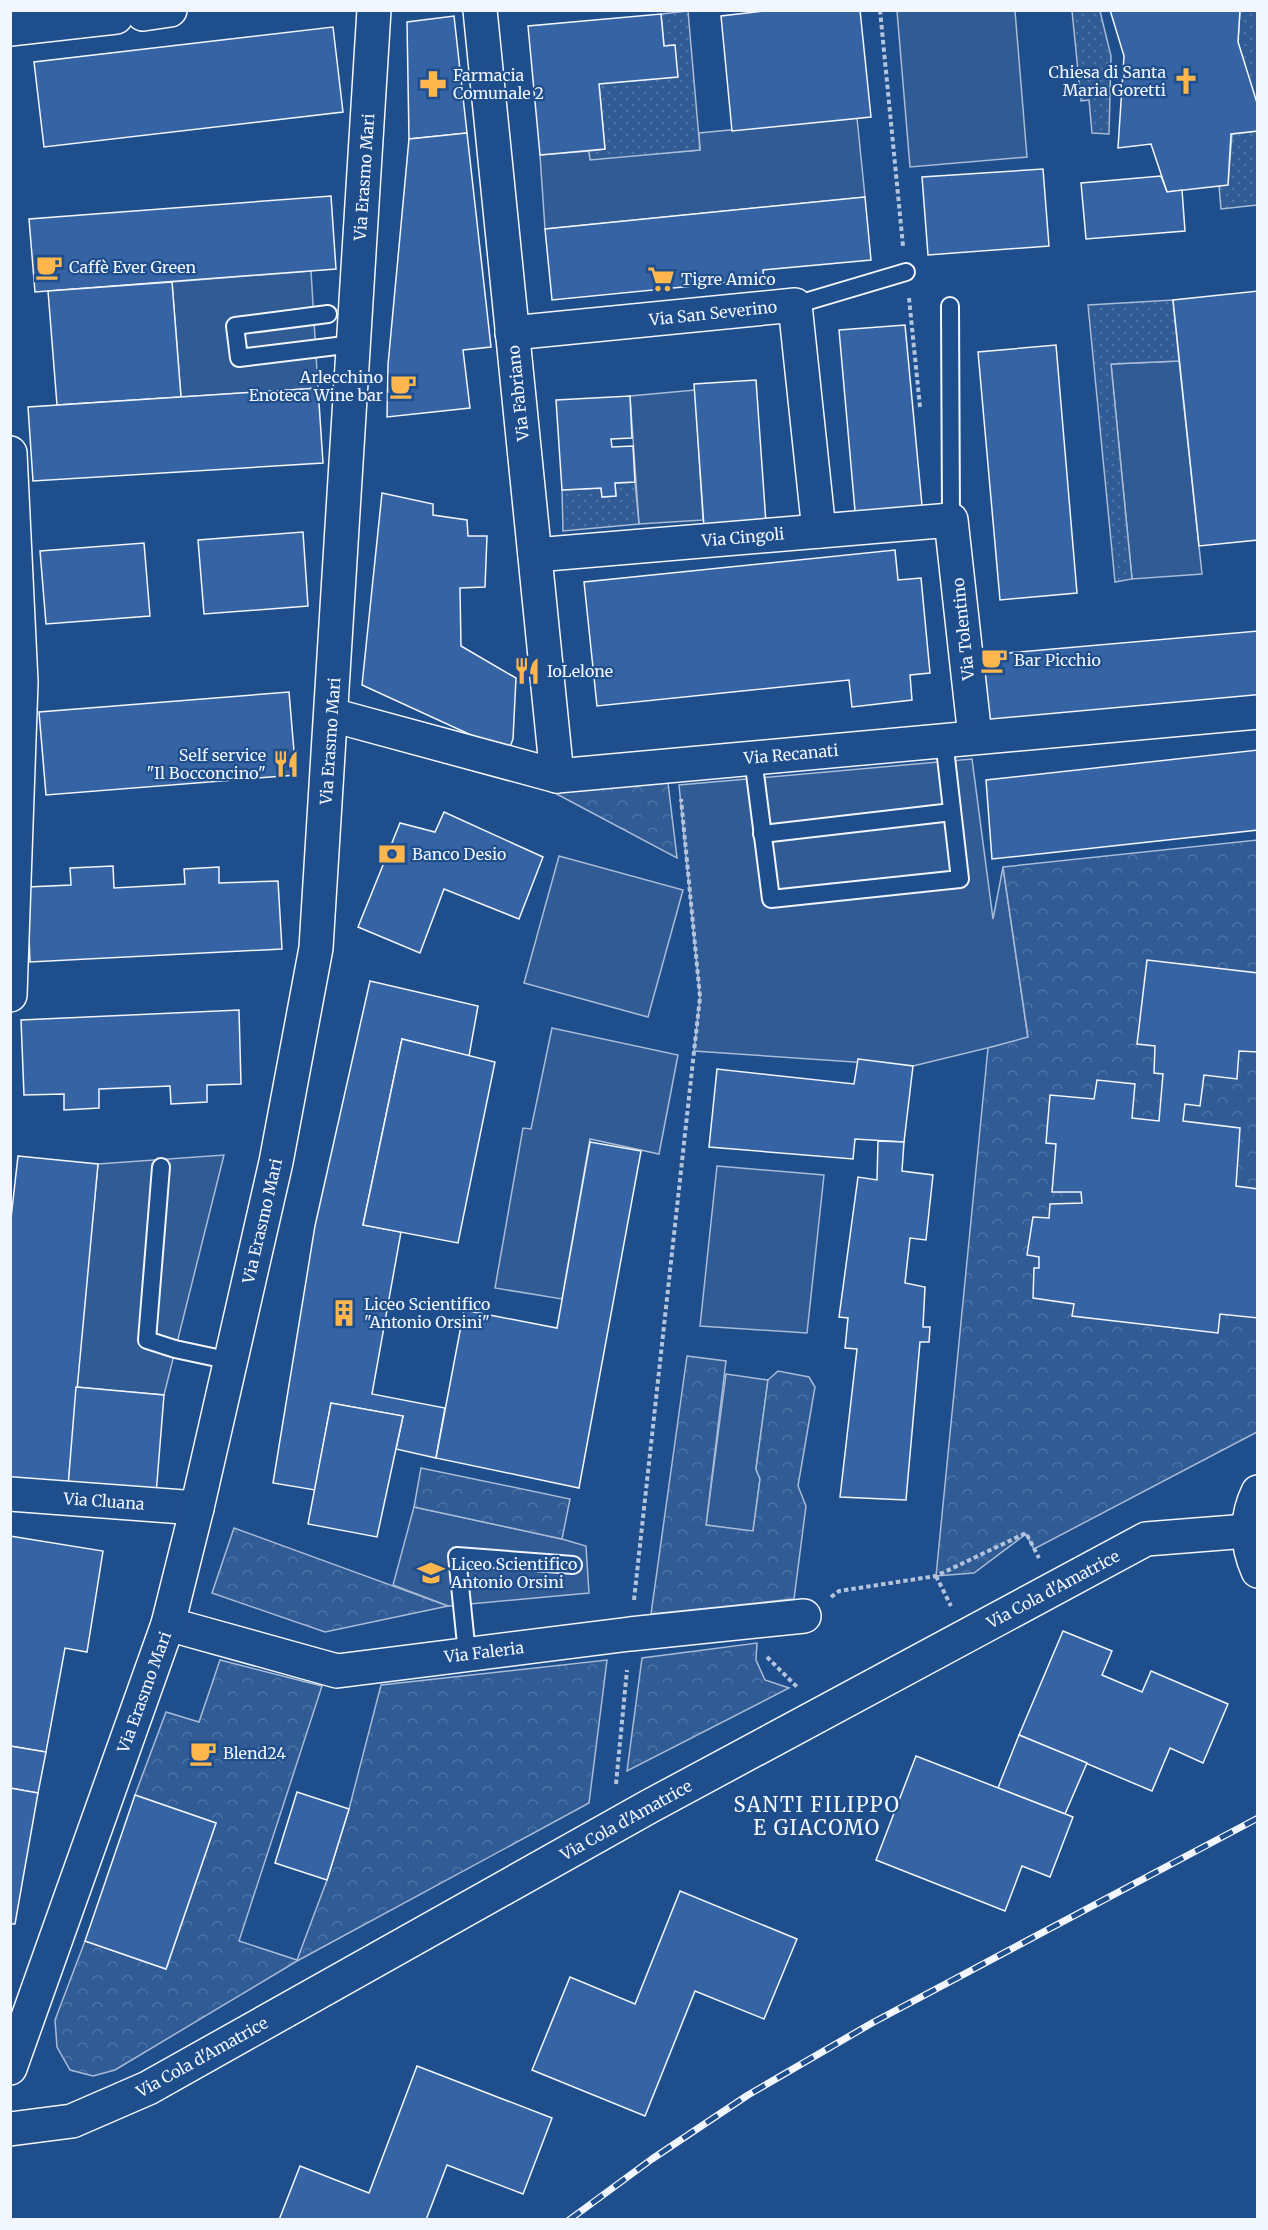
<svg xmlns="http://www.w3.org/2000/svg" width="1268" height="2230" font-family="Merriweather,serif">
  <style>
    .built { fill: #305b95; stroke: #a8bbd7; stroke-width: 1.5 }
    .forest { fill: url(#forest-crowns); stroke: #a8bbd7; stroke-width: 1.5 }
    .garden { fill: url(#garden-dots); stroke: #a8bbd7; stroke-width: 1.5 }
    .building { fill: #3563a3; stroke: #f2f6ff; stroke-width: 1.5 }
    .lines { fill: none; stroke-linecap: round; stroke-linejoin: round }
    .lane-casing { stroke: #f2f6ff; stroke-width: 20 }
    .street-casing { stroke: #f2f6ff; stroke-width: 36 }
    .secondary-casing { stroke: #f2f6ff; stroke-width: 36 }
    .path { stroke: #b3c4dc; stroke-width: 4; stroke-dasharray: 4.5 3; stroke-linecap: butt }
    .lane { stroke: #1f4e8c; stroke-width: 16 }
    .street { stroke: #1f4e8c; stroke-width: 33 }
    .secondary { stroke: #1f4e8c; stroke-width: 33 }
    .rail-casing { stroke: #f2f6ff; stroke-width: 7 }
    .rail { stroke: #1f4e8c; stroke-width: 4.5; stroke-dasharray: 14; stroke-linecap: butt }
    .labels { text-anchor: middle; stroke-width: 4.5; stroke-linejoin: round; paint-order: stroke }
    .poi-label { font-size: 16px; fill: #f2f6ff; stroke: #1f4e8c; text-anchor: start }
    .street-label { font-size: 16px; fill: #f2f6ff; stroke: #1f4e8c }
    .quarter-label { font-size: 20px; letter-spacing: 1.5px; fill: #f2f6ff; stroke: #1f4e8c }
  </style>
  <defs>
    <pattern id="forest-crowns" width="20" height="18" patternUnits="userSpaceOnUse" patternTransform="scale(1.5)"><rect width="20" height="18" fill="#305b95"/><path d="M2 6a3 3 0 1 1 6 0M12 15a3 3 0 1 1 6 0" fill="none" stroke="#4e73a5"/></pattern>
    <pattern id="garden-dots" width="8" height="8" patternUnits="userSpaceOnUse" patternTransform="scale(1.5)"><rect width="8" height="8" fill="#305b95"/><path d="M2 2h.1M6 6h.1" fill="none" stroke="#4e73a5" stroke-width="1.8" stroke-linecap="round"/></pattern>
  </defs>
  <rect width="100%" height="100%" fill="#1f4e8c"/>
  <!-- built -->
  <g class="built">
    <path d="M897,11H1015L1027,157L910,167Z"/>
    <path d="M857,118L865,197L545,229L540,155L589,151L590,159L700,150L699,133Z"/>
    <path d="M311,271L318,388L181,397L172,282Z"/>
    <path d="M1179,361L1202,574L1132,579L1111,364Z"/>
    <path d="M695,390L703,520L639,524L630,396Z"/>
    <path d="M972,759L993,919L1003,867L1028,1038L913,1066L694,1051L700,997L679,785Z"/>
    <path d="M559,856L683,890L648,1017L524,983Z"/>
    <path d="M552,1028L678,1055L659,1154L590,1139L562,1299L495,1288L523,1128L531,1129Z"/>
    <path d="M224,1155L164,1395L76,1387L98,1164Z"/>
    <path d="M717,1166L824,1175L807,1333L700,1326Z"/>
    <path d="M726,1374L768,1380L756,1469L760,1479L753,1532L706,1525Z"/>
    <path d="M414,1507L562,1539L586,1546L589,1593L448,1606L393,1585Z"/>
  </g>
  <!-- forest -->
  <g class="forest">
    <path d="M668,783L677,858L551,791Z"/>
    <path d="M1257,840V1432L1034,1549L1026,1534L974,1573L936,1576L988,1048L1028,1037L1003,867Z"/>
    <path d="M687,1356L726,1361L706,1525L753,1531L760,1479L756,1469L768,1380L778,1371L809,1377L815,1387L798,1486L806,1506L794,1599L651,1614Z"/>
    <path d="M421,1468L570,1499L562,1539L414,1507Z"/>
    <path d="M234,1528L448,1606L325,1632L212,1593Z"/>
    <path d="M757,1643L756,1660L765,1680L789,1688L627,1771L642,1658Z"/>
    <path d="M220,1660L322,1686L239,1941L297,1960L327,1880L349,1809L381,1685L607,1660L589,1803L297,1961L115,2070L93,2076L70,2070L57,2047L55,2020L85,1941L166,1969L216,1823L135,1795L166,1712L199,1722Z"/>
  </g>
  <!-- garden -->
  <g class="garden">
    <path d="M688,11L700,150L590,160L589,151L605,149L599,84L675,45L664,46L661,14Z"/>
    <path d="M1072,11H1100L1111,56L1109,134L1092,133L1089,100L1081,101Z"/>
    <path d="M1240,11H1257V106L1238,42Z"/>
    <path d="M1257,131V205L1221,209L1219,186L1228,184L1232,134Z"/>
    <path d="M1173,300L1179,361L1111,364L1132,579L1115,582L1088,305Z"/>
    <path d="M635,482L639,524L563,531L562,490L601,488L602,497L616,496L615,483Z"/>
  </g>
  <!-- building -->
  <g class="building">
    <path d="M772,10H860L871,117L732,131L721,16Z"/>
    <path d="M1110,10H1240L1238,42L1258,106V131L1231,134L1228,185L1167,192L1151,144L1118,148L1124,56Z"/>
    <path d="M661,14L664,46L675,45L678,77L599,84L605,149L540,155L528,26Z"/>
    <path d="M454,16L467,133L409,139L407,22Z"/>
    <path d="M333,27L343,112L44,147L34,62Z"/>
    <path d="M467,133L491,347L463,350L470,408L387,417L388,365L409,139Z"/>
    <path d="M1043,169L1049,246L928,255L922,177Z"/>
    <path d="M1161,176L1167,192L1182,190L1185,231L1086,239L1081,183Z"/>
    <path d="M331,196L336,269L35,292L29,219Z"/>
    <path d="M865,197L871,260L763,270L764,279L552,300L545,229Z"/>
    <path d="M172,282L181,397L57,405L48,291Z"/>
    <path d="M1258,291V540L1199,546L1173,300Z"/>
    <path d="M905,325L923,516L856,522L839,330Z"/>
    <path d="M1056,345L1077,593L1000,600L978,352Z"/>
    <path d="M756,380L766,523L704,527L694,384Z"/>
    <path d="M318,388L323,463L33,481L28,407Z"/>
    <path d="M630,396L632,438L611,439L612,447L633,446L635,482L615,483L616,496L602,497L601,488L562,490L556,400Z"/>
    <path d="M382,493L433,504V515L467,520L468,536H487L485,587L460,588L461,646L516,678L513,739L508,752L362,685Z"/>
    <path d="M303,532L308,606L204,614L198,540Z"/>
    <path d="M144,543L150,616L46,624L40,551Z"/>
    <path d="M895,550L898,580L921,578L930,673L910,675L912,700L852,707L849,680L597,706L584,582Z"/>
    <path d="M1258,631V699L978,726L974,656Z"/>
    <path d="M289,692L296,775L46,795L39,712Z"/>
    <path d="M1258,750V830L992,859L986,780Z"/>
    <path d="M444,812L543,857L519,919L444,889L420,953L358,927L400,823L435,832Z"/>
    <path d="M113,866L114,888L185,884L184,869L219,867V883L278,881L282,949L30,962L27,887L71,885L70,868Z"/>
    <path d="M1147,960L1258,973V1052L1239,1051L1237,1079L1204,1075L1200,1106L1185,1104L1183,1121L1240,1128L1236,1186L1258,1189V1318L1220,1314L1218,1333L1072,1316L1074,1304L1033,1298L1034,1268H1039V1257L1027,1255L1033,1217L1049,1218L1050,1204L1082,1203L1081,1192H1052L1056,1144L1046,1143L1050,1095L1094,1099L1097,1080L1135,1084L1132,1118L1159,1121L1163,1074L1154,1073L1155,1046L1137,1044Z"/>
    <path d="M370,981L478,1006L469,1056L402,1039L363,1225L401,1232L372,1394L445,1408L436,1458L396,1449L403,1416L331,1403L315,1490L273,1483L315,1226Z"/>
    <path d="M239,1010L241,1084L207,1085V1102L171,1104L170,1086L99,1089V1108L64,1110V1094L24,1095L21,1020Z"/>
    <path d="M402,1039L495,1062L458,1243L363,1225Z"/>
    <path d="M858,1059L913,1066L904,1142L855,1139L853,1159L709,1147L717,1069L854,1084Z"/>
    <path d="M878,1141L904,1142L902,1171L933,1175L926,1240L910,1238L905,1283L925,1287L923,1327H930L929,1342H920L906,1500L840,1497L857,1349L845,1348L848,1318L839,1317L858,1177L877,1180Z"/>
    <path d="M590,1142L641,1151L579,1488L436,1458L464,1310L557,1328Z"/>
    <path d="M18,1156L98,1164L68,1487L10,1483V1227Z"/>
    <path d="M76,1387L164,1395L156,1495L68,1487Z"/>
    <path d="M331,1403L403,1416L377,1537L308,1524Z"/>
    <path d="M10,1536L103,1551L87,1652L65,1648L46,1752L10,1746Z"/>
    <path d="M1063,1631L1112,1651L1102,1675L1142,1692L1151,1671L1228,1704L1203,1763L1170,1748L1152,1791L1019,1735Z"/>
    <path d="M1019,1735L1087,1763L1065,1814L998,1788Z"/>
    <path d="M10,1746L46,1752L38,1793L10,1788Z"/>
    <path d="M916,1756L1073,1817L1050,1877L1022,1866L1005,1911L876,1860Z"/>
    <path d="M10,1788L38,1793L15,1924H10Z"/>
    <path d="M297,1792L349,1809L327,1880L275,1863Z"/>
    <path d="M135,1795L216,1823L166,1969L85,1941Z"/>
    <path d="M680,1891L797,1939L764,2019L695,1991L645,2116L532,2070L570,1977L635,2004Z"/>
    <path d="M417,2066L552,2118L523,2194L447,2165L426,2220H279L300,2166L369,2193Z"/>
  </g>
  <g class="lines">
    <defs>
      <g id="lane">
        <path d="M795,305L906,272"/>
        <path d="M950,306L951,520"/>
        <path d="M328,314L235,326L239,358L353,344"/>
        <path d="M753,758L771,899L960,879L944,740"/>
        <path d="M762,834L952,812"/>
        <path d="M161,1167L147,1340L175,1349L231,1361"/>
        <path d="M467,1654L457,1556L573,1565"/>
      </g>
      <g id="street">
        <path d="M480,10L557,776"/>
        <path d="M143,14L170,10"/>
        <path d="M10,29L116,17"/>
        <path d="M512,333L795,305L819,531"/>
        <path d="M535,555L951,520L975,737"/>
        <path d="M332,715L557,776L1258,712"/>
        <path d="M1258,1492C1245,1519 1246,1544 1258,1571"/>
        <path d="M10,1494L197,1508"/>
        <path d="M168,1624L337,1671L630,1634L804,1616"/>
        <path d="M10,2129L72,2121L148,2088L650,1806L1146,1539L1247,1531"/>
      </g>
      <g id="secondary">
        <path d="M10,453L21,682L10,995"/>
        <path d="M10,2068L168,1624L197,1508L276,1162L316,948L374,10"/>
      </g>
    </defs>
    <!-- lane casing -->
    <use href="#lane" class="lane-casing"/>
    <!-- street casing -->
    <use href="#street" class="street-casing"/>
    <!-- secondary casing -->
    <use href="#secondary" class="secondary-casing"/>
    <!-- path -->
    <g class="path">
      <path d="M880,10L903,246"/>
      <path d="M909,298L920,407"/>
      <path d="M936,1576L951,1606"/>
      <path d="M831,1597L839,1591L936,1576L1026,1533L1039,1558"/>
      <path d="M634,1600L700,997L681,799"/>
      <path d="M767,1657L798,1688"/>
      <path d="M616,1784L627,1670"/>
    </g>
    <!-- lane -->
    <use href="#lane" class="lane"/>
    <!-- street -->
    <use href="#street" class="street"/>
    <!-- secondary -->
    <use href="#secondary" class="secondary"/>
    <defs>
      <path id="rail" d="M569,2220L652,2159L748,2095L872,2023L1258,1818"/>
    </defs>
    <!-- rail casing -->
    <use href="#rail" class="rail-casing"/>
    <!-- rail -->
    <use href="#rail" class="rail"/>
  </g>
  <!-- icons -->
  <defs>
    <symbol id="church-bare" viewBox="-9 -9 18 18"><path d="M-1.2-6h2.4v3.5h3.3v2.4h-3.3V6h-2.4V-.1h-3.3v-2.4h3.3Z" fill="#ffb74d" stroke="#1f4e8c" stroke-width="2.5" paint-order="stroke"/></symbol>
    <symbol id="pharmacy-bare" viewBox="-9 -9 18 18"><path d="M-2-6h4v4h4v4h-4v4h-4v-4h-4v-4h4Z" fill="#ffb74d" stroke="#1f4e8c" stroke-width="2.5" paint-order="stroke"/></symbol>
    <symbol id="cafe-bare" viewBox="-9 -9 18 18"><path d="M-5.5-4.5H6V0H3Q3 3.5 0 3.5H-2.5Q-5.5 3.5-5.5 0ZM3-3.2v2h1.7v-2ZM-6 4.5H4V6H-6Z" fill="#ffb74d" stroke="#1f4e8c" stroke-width="2.5" paint-order="stroke"/></symbol>
    <symbol id="supermarket-bare" viewBox="-9 -9 18 18"><path d="M-6-5.5h2.5l.6 2H6L4.5 2H-2.5L-4.4-4H-6ZM-1.5 3.2a1.3 1.3 0 1 0 .1 0ZM3 3.2a1.3 1.3 0 1 0 .1 0Z" fill="#ffb74d" stroke="#1f4e8c" stroke-width="2.5" paint-order="stroke"/></symbol>
    <symbol id="restaurant-bare" viewBox="-9 -9 18 18"><path d="M-5-6h1v4h1v-4h1v4h1v-4h1v5L-1.5 .5V6h-2V.5L-5-1ZM5-6V6H3V1.5H1.5Q1.5-4 5-6Z" fill="#ffb74d" stroke="#1f4e8c" stroke-width="2.5" paint-order="stroke"/></symbol>
    <symbol id="bank-bare" viewBox="-9 -9 18 18"><path d="M-6-4H6V4H-6ZM0-2.3a2.3 2.3 0 1 0 0 4.6a2.3 2.3 0 1 0 0-4.6Z" fill="#ffb74d" stroke="#1f4e8c" stroke-width="2.5" paint-order="stroke"/></symbol>
    <symbol id="building-bare" viewBox="-9 -9 18 18"><path d="M-4-6H4V6H1V3H-1V6H-4ZM-2.5-4.3h1.7v1.8h-1.7ZM.8-4.3h1.7v1.8H.8ZM-2.5-1h1.7V.8h-1.7ZM.8-1h1.7V.8H.8Z" fill="#ffb74d" stroke="#1f4e8c" stroke-width="2.5" paint-order="stroke"/></symbol>
    <symbol id="school-bare" viewBox="-9 -9 18 18"><path d="M0-5L7-2L0 1L-7-2ZM-4 1L0 2.5L4 1V4Q0 6-4 4Z" fill="#ffb74d" stroke="#1f4e8c" stroke-width="2.5" paint-order="stroke"/></symbol>
  </defs>
  <g fill-rule="evenodd">
    <use href="#church-bare" x="1167" y="62" width="38" height="38"/>
    <use href="#pharmacy-bare" x="414" y="65" width="38" height="38"/>
    <use href="#cafe-bare" x="30" y="248" width="38" height="38"/>
    <use href="#supermarket-bare" x="642" y="260" width="38" height="38"/>
    <use href="#cafe-bare" x="384" y="367" width="38" height="38"/>
    <use href="#cafe-bare" x="975" y="641" width="38" height="38"/>
    <use href="#restaurant-bare" x="508" y="652" width="38" height="38"/>
    <use href="#restaurant-bare" x="267" y="745" width="38" height="38"/>
    <use href="#bank-bare" x="373" y="835" width="38" height="38"/>
    <use href="#building-bare" x="325" y="1294" width="38" height="38"/>
    <use href="#school-bare" x="412" y="1554" width="38" height="38"/>
    <use href="#cafe-bare" x="184" y="1734" width="38" height="38"/>
  </g>
  <g class="labels">
    <!-- poi labels -->
    <g class="poi-label">
      <text x="1166" y="78" text-anchor="end">Chiesa di Santa<tspan x="1166" dy="18">Maria Goretti</tspan></text>
      <text x="453" y="81">Farmacia<tspan x="453" dy="18">Comunale 2</tspan></text>
      <text x="69" y="273">Caffè Ever Green</text>
      <text x="681" y="285">Tigre Amico</text>
      <text x="383" y="383" text-anchor="end">Arlecchino<tspan x="383" dy="18">Enoteca Wine bar</tspan></text>
      <text x="1014" y="666">Bar Picchio</text>
      <text x="547" y="677">IoLelone</text>
      <text x="266" y="761" text-anchor="end">Self service<tspan x="266" dy="18">"Il Bocconcino"</tspan></text>
      <text x="412" y="860">Banco Desio</text>
      <text x="364" y="1310">Liceo Scientifico<tspan x="364" dy="18">"Antonio Orsini"</tspan></text>
      <text x="451" y="1570">Liceo Scientifico<tspan x="451" dy="18">Antonio Orsini</tspan></text>
      <text x="223" y="1759">Blend24</text>
    </g>
    <!-- street labels -->
    <g class="street-label">
      <text transform="translate(364 177) rotate(-86)" y="6">Via Erasmo Mari</text>
      <text transform="translate(713 313) rotate(-6)" y="6">Via San Severino</text>
      <text transform="translate(518 393) rotate(-96)" y="6">Via Fabriano</text>
      <text transform="translate(743 537) rotate(-5)" y="6">Via Cingoli</text>
      <text transform="translate(963 629) rotate(-96)" y="6">Via Tolentino</text>
      <text transform="translate(330 741) rotate(-86)" y="6">Via Erasmo Mari</text>
      <text transform="translate(791 754) rotate(-5)" y="6">Via Recanati</text>
      <text transform="translate(262 1221) rotate(-77)" y="6">Via Erasmo Mari</text>
      <text transform="translate(104 1501) rotate(4)" y="6">Via Cluana</text>
      <text transform="translate(1053 1589) rotate(-28)" y="6">Via Cola d'Amatrice</text>
      <text transform="translate(484 1652) rotate(-7)" y="6">Via Faleria</text>
      <text transform="translate(144 1692) rotate(-70)" y="6">Via Erasmo Mari</text>
      <text transform="translate(626 1820) rotate(-29)" y="6">Via Cola d'Amatrice</text>
      <text transform="translate(202 2057) rotate(-29)" y="6">Via Cola d'Amatrice</text>
    </g>
    <!-- quarter labels -->
    <g class="quarter-label">
      <text x="817" y="1812">SANTI FILIPPO<tspan x="817" dy="23">E GIACOMO</tspan></text>
    </g>
  </g>
  <!-- border -->
  <rect width="1268" height="2230" fill="none" stroke="#f2f6ff" stroke-width="24"/>
</svg>
